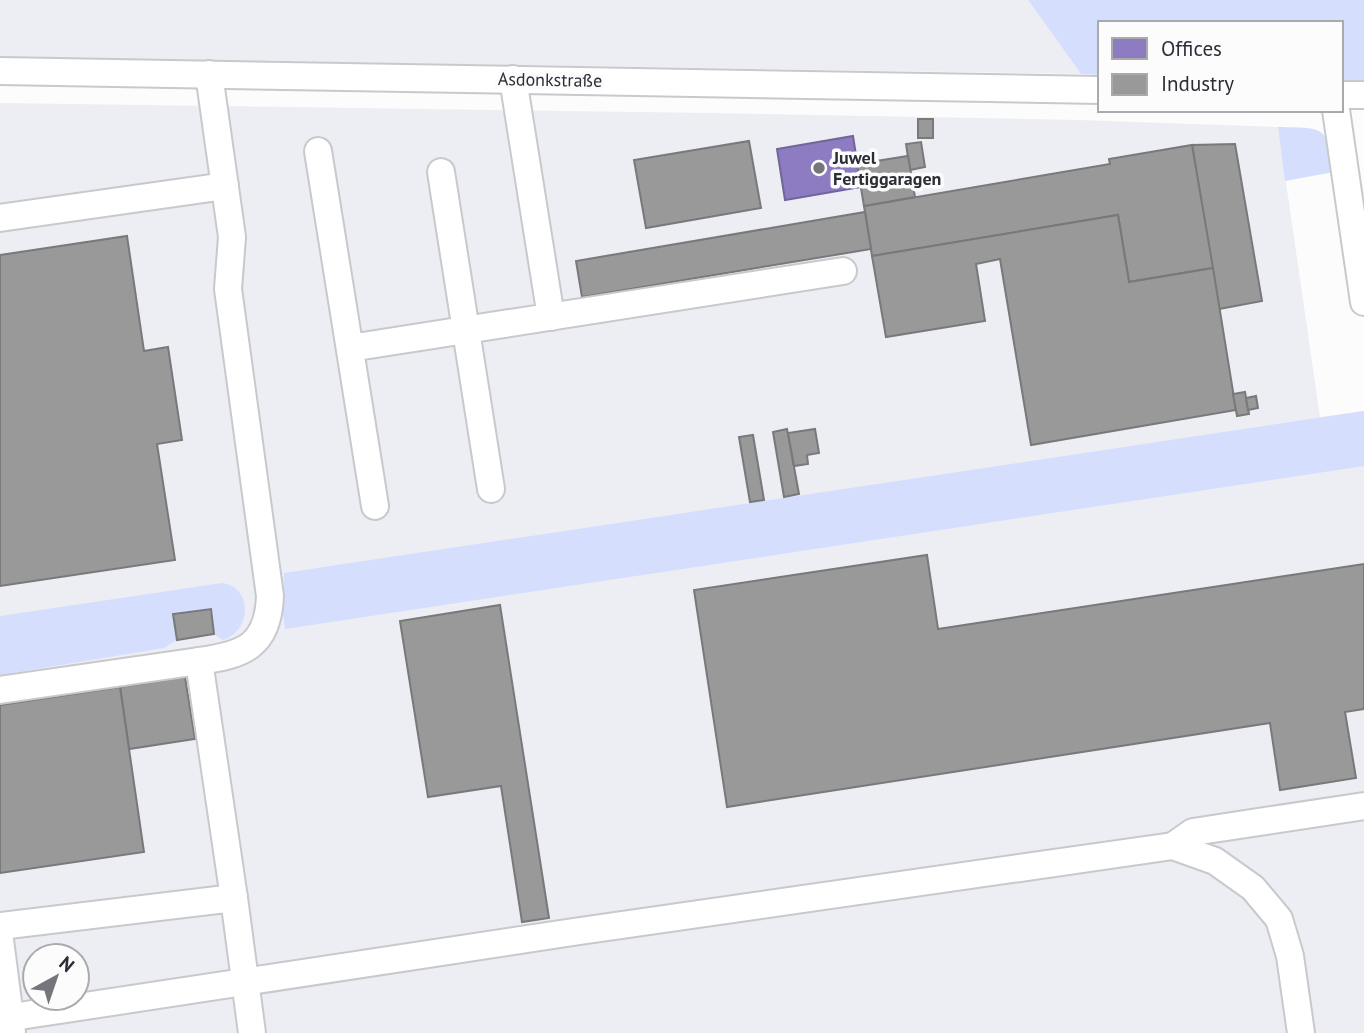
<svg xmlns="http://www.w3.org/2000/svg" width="1364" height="1033" font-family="'PT Sans',sans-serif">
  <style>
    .built { fill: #eceef4; fill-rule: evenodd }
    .forest { fill: #d6defd }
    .offices { fill: #8e7cc3; stroke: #716599; stroke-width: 2 }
    .industry { fill: #999; stroke: #78797b; stroke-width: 2 }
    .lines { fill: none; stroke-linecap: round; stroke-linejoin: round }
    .minor-casing { stroke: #c8c9cc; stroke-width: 30 }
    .minor { stroke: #fff; stroke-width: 26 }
    .poi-dot { fill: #75767b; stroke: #fcfcfc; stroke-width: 2.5 }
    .labels { text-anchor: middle; stroke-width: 7; stroke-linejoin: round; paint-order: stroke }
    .street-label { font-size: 18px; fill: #2c2e36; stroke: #fcfcfc }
    .poi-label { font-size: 18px; font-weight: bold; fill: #2c2e36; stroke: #fcfcfc; text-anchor: start }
  </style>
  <rect width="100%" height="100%" fill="#fcfcfc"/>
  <!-- built -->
  <g class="built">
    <path d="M0,0H1028L1081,74L0,57Z"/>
    <path d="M0,103L711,113L1079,120L1278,127L1320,417L1364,411V1033H0ZM35,956H77V998H35Z"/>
  </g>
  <!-- forest -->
  <g class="forest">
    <path d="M1028,0H1364V82H1341V23H1100V75L1081,74Z"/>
    <path d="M1278,127C1323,128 1328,125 1334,172L1285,181Z"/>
    <path d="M1364,411V466L285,629L283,613L284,573Z"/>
    <path d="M222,583C254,587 251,632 223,640L214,634L210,609L174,614L177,640L164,648L0,675V616Z"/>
  </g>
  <!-- offices -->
  <path class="offices" d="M853,136L861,187L785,200L777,149Z"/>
  <!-- industry -->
  <g class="industry">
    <rect x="918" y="119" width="15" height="19"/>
    <path d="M749,141L761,208L646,228L634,160Z"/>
    <path d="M921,142L925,167L910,170L906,144Z"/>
    <path d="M1235,144L1262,301L1219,309L1192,145Z"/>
    <path d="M1192,145L1213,268L1129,282L1118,215L872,256L864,206L1110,164L1109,159Z"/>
    <path d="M908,156L915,197L864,206L857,164Z"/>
    <path d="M865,212L871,249L582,297L576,261Z"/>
    <path d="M1118,215L1129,282L1213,268L1236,410L1031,445L1000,259L976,264L985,321L886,337L872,256Z"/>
    <path d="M127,236L144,351L168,347L182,440L157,444L175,560L0,586V255Z"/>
    <path d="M1245,392L1249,414L1237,416L1233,394Z"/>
    <path d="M1256,396L1258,408L1248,410L1246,398Z"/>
    <path d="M787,429L799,494L784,497L773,432Z"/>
    <path d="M815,429L819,453L807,455L808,464L794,466L788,433Z"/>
    <path d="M753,435L764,500L750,502L739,437Z"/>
    <path d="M927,555L938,629L1364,564V709L1345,712L1356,778L1280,790L1270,723L727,807L694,590Z"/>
    <path d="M500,605L549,918L522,922L501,786L428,797L400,621Z"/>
    <path d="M211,609L214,634L177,640L173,614Z"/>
    <path d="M185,677L195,739L129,749L120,687Z"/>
    <path d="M120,687L144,852L0,873V705Z"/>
  </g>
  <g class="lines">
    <defs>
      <g id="minor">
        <path d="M0,71L1100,90"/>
        <path d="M513,79L551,317"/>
        <path d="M1341,95H1364"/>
        <path d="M1336,110L1364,302"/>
        <path d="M318,151L375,506"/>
        <path d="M441,172L491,489"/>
        <path d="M0,218L225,186"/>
        <path d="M350,348L843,271"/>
        <path d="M199,661C244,655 268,646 270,596L228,289L232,237L209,74"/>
        <path d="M0,690L199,661L234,898"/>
        <path d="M1173,846L1193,832L1364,806"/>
        <path d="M0,926L234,898L252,1033"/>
        <path d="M0,940L12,1033"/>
        <path d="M0,1019L580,931L1173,846L1215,861L1253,888L1279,919L1290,956L1301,1033"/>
      </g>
    </defs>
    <!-- minor casing -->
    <use href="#minor" class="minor-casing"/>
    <!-- minor -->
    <use href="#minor" class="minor"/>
  </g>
  <!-- markers -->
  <circle class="poi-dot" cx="819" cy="168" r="7"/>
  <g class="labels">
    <!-- street labels -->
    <g class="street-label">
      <text transform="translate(550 80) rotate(1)" y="6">Asdonkstraße</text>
    </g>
    <!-- poi labels -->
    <g class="poi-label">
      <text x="833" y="164">Juwel<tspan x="833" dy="21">Fertiggaragen</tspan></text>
    </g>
  </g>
  <!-- legend -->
  <rect x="1098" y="21" width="245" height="91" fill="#fcfcfc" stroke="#a9aaad" stroke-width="2"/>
  <rect x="1112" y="38" width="35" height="21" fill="#8e7cc3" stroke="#a9aaad" stroke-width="2"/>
  <text x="1161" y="56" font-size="21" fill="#2c2e36">Offices</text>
  <rect x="1112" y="74" width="35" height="21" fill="#999999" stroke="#a9aaad" stroke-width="2"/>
  <text x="1161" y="91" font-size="21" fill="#2c2e36">Industry</text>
  <!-- north arrow -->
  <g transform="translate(56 977) rotate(40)"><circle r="33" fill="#fcfcfc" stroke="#a9aaad" stroke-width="2"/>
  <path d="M0-5L12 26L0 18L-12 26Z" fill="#75767b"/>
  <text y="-10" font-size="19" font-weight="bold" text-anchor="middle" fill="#2c2e36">N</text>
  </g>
</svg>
